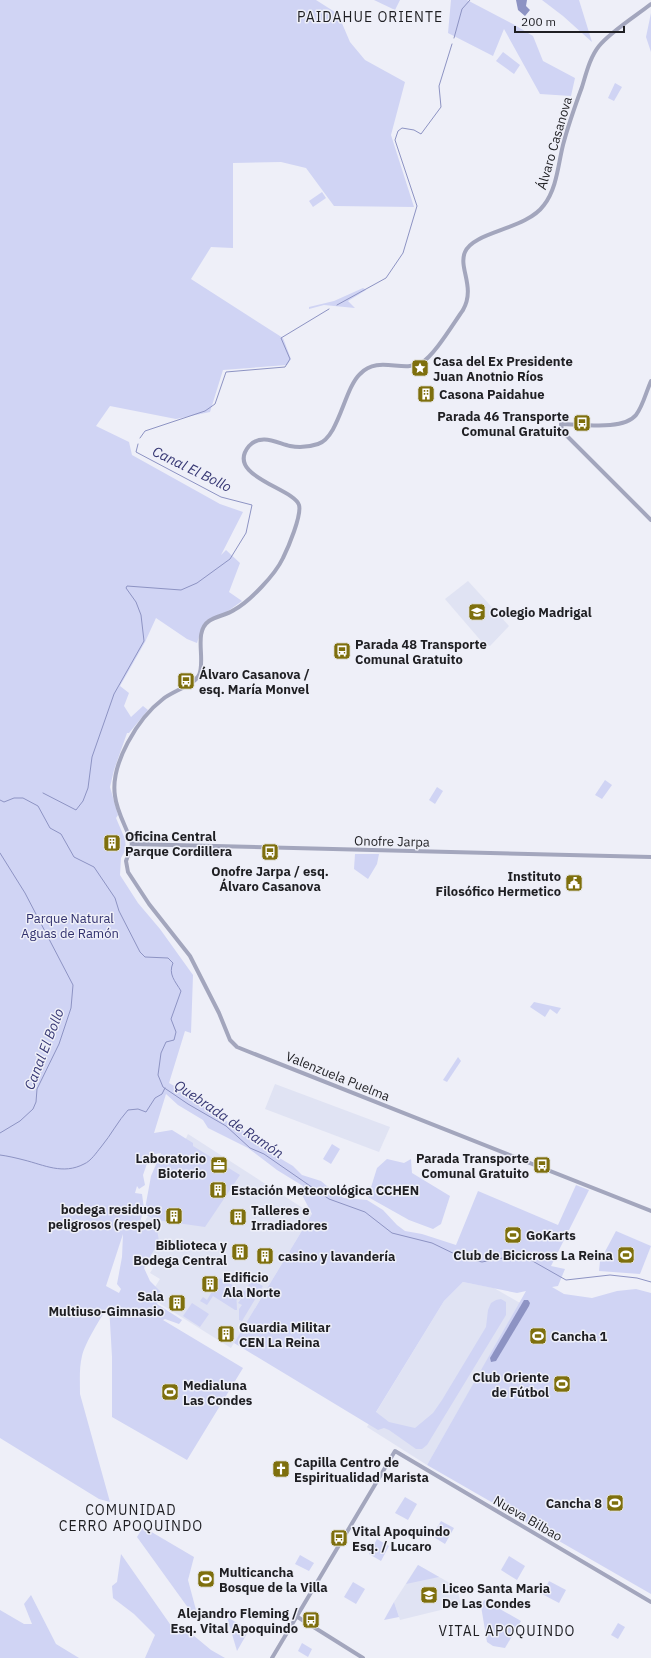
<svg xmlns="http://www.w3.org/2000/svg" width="651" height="1658" font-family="'IBM Plex Sans',sans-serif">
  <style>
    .built { fill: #e0e3f3 }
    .green { fill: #d0d4f4; fill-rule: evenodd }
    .water { fill: #8d93c3 }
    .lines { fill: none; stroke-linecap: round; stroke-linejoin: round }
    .stream { stroke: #8d93c3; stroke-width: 1 }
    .tertiary { stroke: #a3a6bd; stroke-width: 4 }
    .labels { text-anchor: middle; stroke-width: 3; stroke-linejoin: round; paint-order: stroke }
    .street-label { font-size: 13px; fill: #1f1f23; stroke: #eeeff8 }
    .poi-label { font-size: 13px; font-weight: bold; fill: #1f1f23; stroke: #eeeff8; text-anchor: start }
    .park-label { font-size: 13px; fill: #31316d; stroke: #eeeff8 }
    .neighbourhood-label { font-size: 14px; letter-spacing: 1px; fill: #1f1f23; stroke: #eeeff8 }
    .water-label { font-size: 14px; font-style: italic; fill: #373874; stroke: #eeeff8 }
  </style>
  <rect width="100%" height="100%" fill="#eeeff8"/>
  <!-- built -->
  <g class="built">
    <path d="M468,581L509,626L490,646L482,642L445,599Z"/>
    <path d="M275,1084L390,1127L379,1152L265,1109Z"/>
    <path d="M188,1134L312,1214L231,1348L159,1303L148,1298L160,1279L150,1273L159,1258L132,1243L158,1199Z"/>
    <path d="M463,1282L494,1288L520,1303L427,1465L367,1427L444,1301Z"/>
    <path d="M418,1565L457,1587L461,1605L400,1620L394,1602Z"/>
  </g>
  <!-- green -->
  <g class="green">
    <path d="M0,0H316L338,14L350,42L365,60L405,82L391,135L414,207L334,206L306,168L281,162L233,163V248L211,247L191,279L283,338L291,359L287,365L223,370L210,412L176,419L110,406L96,426L129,442L132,455L220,504L243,512L221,555L226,550L240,563L229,592L242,601L224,614L207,620L202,627L197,643L187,639L156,618L145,642L120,686L129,693L124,706L131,717L143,706L148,710L129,733H127L114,770L110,787L118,815L116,818L125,839L126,849L121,858L120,875L138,903L160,929L193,975L191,1033L185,1031L169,1083L183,1091L191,1099L217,1114L228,1122L237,1125L261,1147L293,1166L302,1175L321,1181L335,1193L344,1198L367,1200L383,1210L397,1225L405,1231L422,1234L456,1245L478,1191L558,1225L576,1185L589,1190L551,1266L565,1269L558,1286L552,1287L564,1294L592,1298L617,1291L636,1289L651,1293V1594L427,1465L526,1291L517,1293L463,1282L444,1301L376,1412L389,1422L415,1428L433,1413L442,1400L486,1327L488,1310L491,1303L496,1300L501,1299L506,1302V1315L427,1445L422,1449H416L389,1430L384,1428L378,1430L234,1343L312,1214L301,1193L303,1186L277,1170L248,1148L208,1128L203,1120L178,1105L166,1094L154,1133L172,1130L193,1143V1146L240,1175L205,1227L156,1220L144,1214L151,1176L161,1153L150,1155L143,1175L145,1185L139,1189L137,1186L135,1193L142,1194L144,1209L140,1222L147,1226L156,1224L159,1241L144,1268L150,1281L162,1293L157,1304L182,1320L179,1324L165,1319L163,1320L243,1368L187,1460L112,1417V1357L109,1305C101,1317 85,1343 82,1356C79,1368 80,1382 80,1394L110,1502L99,1499L0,1438ZM123,1234L122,1257L117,1284L121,1289L119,1293L106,1286Z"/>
    <path d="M374,0H400L395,10Z"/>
    <path d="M451,0H467L513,24L533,36L543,61L575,78L571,96L540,94L504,29L493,56L448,33Z"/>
    <path d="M542,0H579L592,42L563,16Z"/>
    <path d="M651,13V52L646,37Z"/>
    <path d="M503,52L520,65L514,74L496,61Z"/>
    <path d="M615,83L622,87L614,101L608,98Z"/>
    <path d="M322,192L326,198L313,207L309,201Z"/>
    <path d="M363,288L366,290L348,301L355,308L324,305L309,309V307L334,301Z"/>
    <path d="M605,780L612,785L602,799L595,795Z"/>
    <path d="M437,787L443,791L435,804L429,800Z"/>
    <path d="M355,854H379L377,864L368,879L354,869Z"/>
    <path d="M534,1002L561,1008L557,1014L550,1009L545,1017L530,1007Z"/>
    <path d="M458,1057L461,1061L447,1082L443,1080Z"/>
    <path d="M332,1144L340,1149L331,1164L323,1159Z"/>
    <path d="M387,1159L404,1163L411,1159L412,1173L450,1196L441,1224L433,1229L409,1220L368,1197L377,1168Z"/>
    <path d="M616,1231L651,1246L640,1274L599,1271L600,1261Z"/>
    <path d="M220,1278L236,1287L237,1310H235L213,1296L207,1305L200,1301L203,1297L207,1300Z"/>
    <path d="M252,1280L263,1286L242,1321L239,1320V1309L242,1305L238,1303L241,1299L239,1298L241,1294L238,1292L240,1289L245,1291Z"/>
    <path d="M192,1303L209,1314L200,1327L183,1316Z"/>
    <path d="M405,1497L417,1504L408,1520L395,1513Z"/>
    <path d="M441,1521L454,1528L445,1544L432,1536Z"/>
    <path d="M143,1527L194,1557L188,1580L196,1610L194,1616L137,1537Z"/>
    <path d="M377,1539L389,1546L381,1561L369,1554Z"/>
    <path d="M121,1554L172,1627L178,1629L187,1630L211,1650L225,1658H145L155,1635L134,1614L113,1598L112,1586L117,1582Z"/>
    <path d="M300,1555L314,1563L309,1571L295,1564Z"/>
    <path d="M509,1556L525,1566L517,1580L501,1570Z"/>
    <path d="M418,1565L439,1577L406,1584Z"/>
    <path d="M206,1570L214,1575L206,1588L198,1584Z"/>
    <path d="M549,1581L566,1590L559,1603L542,1594Z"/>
    <path d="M353,1582L365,1589L356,1604L344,1597Z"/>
    <path d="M31,1595L56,1644L79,1658H0V1610L24,1624H32L24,1604Z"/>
    <path d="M484,1600L521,1621L505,1648L493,1646L487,1642L481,1606Z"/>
    <path d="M394,1602L399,1617L384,1620Z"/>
    <path d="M227,1617L249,1630L237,1651Z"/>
    <path d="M618,1623L625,1627L618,1639L611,1635Z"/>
    <path d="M302,1643L312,1649L308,1657L298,1651Z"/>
  </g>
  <!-- water -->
  <g class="water">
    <path d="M516,0H527L526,6L530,10L525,16L518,10Z"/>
    <path d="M524,1300H528L530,1303L529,1306L496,1361L491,1362L490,1358Z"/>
  </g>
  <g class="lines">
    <!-- stream -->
    <g class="stream">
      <path d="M454,38L462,9L470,0"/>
      <path d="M337,305L386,278L403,253L417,206L395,140L398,131L402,128L414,130L421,134L441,107L439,86L452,44"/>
      <path d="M140,438L145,431L205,411L215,404L226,372L285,367L290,359L281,338L329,309"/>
      <path d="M43,793L76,810L83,801L88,788L92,757L114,694L144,641L141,615L136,602L126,588L127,586L181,590L197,583L230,559L246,533L252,505L221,497L136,452L138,444"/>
      <path d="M0,800L4,802L14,798H23L38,806L50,828L61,834L74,857L94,867L115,898L119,911L140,952L145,957L168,958L173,963C168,974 175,981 181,991L171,1019L176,1032L174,1040L166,1042L161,1053L158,1075L163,1087L188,1104L226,1126L250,1148L264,1154L329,1199L365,1212L392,1233L432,1243L461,1257L482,1262L513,1256L529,1259L566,1280L610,1275L637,1278L651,1282"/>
      <path d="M0,853L25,893L73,985L71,1008L59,1044L37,1089L36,1102L33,1109L20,1121L0,1133"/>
      <path d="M0,1155C8,1156 16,1158 24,1160C44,1165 63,1175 84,1164C91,1161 96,1153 101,1147C111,1135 118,1121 128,1110L138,1109L146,1112L155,1098L162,1094L165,1088"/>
    </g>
    <!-- tertiary -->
    <g class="tertiary">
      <path d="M651,381C646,392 643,406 636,415C623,431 581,424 561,424L562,430L564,433L651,520"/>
      <path d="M132,844C127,828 117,813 115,796C110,764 138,718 163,699C173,691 194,685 199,675C206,660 193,632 209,621C216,616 227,615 234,610C250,601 275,575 283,558C288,548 302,515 299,505C294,488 224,476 249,446C261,433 277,443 290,446C299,448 309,447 318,444C339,437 344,389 360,374C378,355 402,373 421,363C434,356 453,324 463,310C476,287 458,268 465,252C474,231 526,230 544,205C557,188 558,165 563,145C568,126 575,106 582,87C586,74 590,57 599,46C610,32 637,15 651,4"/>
      <path d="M132,844L126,861L128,872L149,904L190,956L219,1013L230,1040L237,1047L651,1211"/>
      <path d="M132,844L651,857"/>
      <path d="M296,1616L363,1658"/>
      <path d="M272,1658L395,1451L651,1602"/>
    </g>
  </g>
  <!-- icons -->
  <defs>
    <symbol id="sight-square" viewBox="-11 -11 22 22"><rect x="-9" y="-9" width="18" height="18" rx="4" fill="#7e6f0d" stroke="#eeeff8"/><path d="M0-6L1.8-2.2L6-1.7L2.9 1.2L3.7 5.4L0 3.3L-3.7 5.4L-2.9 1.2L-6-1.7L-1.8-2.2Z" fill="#fff"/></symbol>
    <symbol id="building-square" viewBox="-11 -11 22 22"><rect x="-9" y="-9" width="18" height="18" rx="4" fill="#7e6f0d" stroke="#eeeff8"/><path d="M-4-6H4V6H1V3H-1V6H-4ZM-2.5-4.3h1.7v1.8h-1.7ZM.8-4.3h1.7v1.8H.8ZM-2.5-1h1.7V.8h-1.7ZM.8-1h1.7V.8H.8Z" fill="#fff"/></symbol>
    <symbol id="bus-square" viewBox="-11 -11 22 22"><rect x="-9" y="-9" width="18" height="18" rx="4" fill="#7e6f0d" stroke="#eeeff8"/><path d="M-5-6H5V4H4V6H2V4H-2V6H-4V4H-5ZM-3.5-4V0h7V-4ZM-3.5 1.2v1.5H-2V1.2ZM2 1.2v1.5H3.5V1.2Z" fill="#fff"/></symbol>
    <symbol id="school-square" viewBox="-11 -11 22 22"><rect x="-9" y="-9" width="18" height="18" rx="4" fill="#7e6f0d" stroke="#eeeff8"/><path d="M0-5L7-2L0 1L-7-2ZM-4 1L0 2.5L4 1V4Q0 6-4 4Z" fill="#fff"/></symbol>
    <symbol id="civic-square" viewBox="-11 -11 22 22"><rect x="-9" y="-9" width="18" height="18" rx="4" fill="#7e6f0d" stroke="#eeeff8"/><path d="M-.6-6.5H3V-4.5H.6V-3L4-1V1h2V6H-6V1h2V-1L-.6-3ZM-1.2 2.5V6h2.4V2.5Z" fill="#fff"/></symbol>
    <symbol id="office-square" viewBox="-11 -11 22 22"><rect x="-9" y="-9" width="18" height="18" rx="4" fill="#7e6f0d" stroke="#eeeff8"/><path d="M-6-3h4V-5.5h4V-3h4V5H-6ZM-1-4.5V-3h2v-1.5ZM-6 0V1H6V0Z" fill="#fff"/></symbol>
    <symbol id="stadium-square" viewBox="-11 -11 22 22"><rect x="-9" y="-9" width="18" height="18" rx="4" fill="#7e6f0d" stroke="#eeeff8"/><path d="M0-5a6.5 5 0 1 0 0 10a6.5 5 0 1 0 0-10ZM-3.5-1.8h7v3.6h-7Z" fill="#fff"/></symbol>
    <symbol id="church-square" viewBox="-11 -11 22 22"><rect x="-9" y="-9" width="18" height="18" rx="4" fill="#7e6f0d" stroke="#eeeff8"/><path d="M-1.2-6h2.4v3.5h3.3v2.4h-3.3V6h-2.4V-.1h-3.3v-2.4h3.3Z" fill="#fff"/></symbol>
  </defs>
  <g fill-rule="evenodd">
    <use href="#sight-square" x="410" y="358" width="20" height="20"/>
    <use href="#building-square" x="416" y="384" width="20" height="20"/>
    <use href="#bus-square" x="572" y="413" width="20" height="20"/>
    <use href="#school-square" x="467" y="602" width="20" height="20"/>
    <use href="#bus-square" x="332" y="641" width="20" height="20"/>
    <use href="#bus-square" x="176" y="671" width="20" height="20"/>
    <use href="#building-square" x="102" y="833" width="20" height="20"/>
    <use href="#bus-square" x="260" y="842" width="20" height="20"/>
    <use href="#civic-square" x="564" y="873" width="20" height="20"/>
    <use href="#office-square" x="209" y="1155" width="20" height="20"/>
    <use href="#bus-square" x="532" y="1155" width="20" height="20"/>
    <use href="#building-square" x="208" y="1180" width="20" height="20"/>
    <use href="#building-square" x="164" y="1206" width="20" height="20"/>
    <use href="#building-square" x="228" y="1207" width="20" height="20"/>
    <use href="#stadium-square" x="503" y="1225" width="20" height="20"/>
    <use href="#building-square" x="230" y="1242" width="20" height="20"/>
    <use href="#stadium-square" x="616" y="1245" width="20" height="20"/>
    <use href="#building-square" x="255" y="1246" width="20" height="20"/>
    <use href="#building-square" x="200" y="1274" width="20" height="20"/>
    <use href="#building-square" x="167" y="1293" width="20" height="20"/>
    <use href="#building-square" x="216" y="1324" width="20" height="20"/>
    <use href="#stadium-square" x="528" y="1326" width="20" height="20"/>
    <use href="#stadium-square" x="552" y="1374" width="20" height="20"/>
    <use href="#stadium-square" x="160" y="1382" width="20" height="20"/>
    <use href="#church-square" x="271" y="1459" width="20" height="20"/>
    <use href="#stadium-square" x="605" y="1493" width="20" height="20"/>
    <use href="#bus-square" x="329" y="1528" width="20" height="20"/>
    <use href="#stadium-square" x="196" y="1569" width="20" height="20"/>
    <use href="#school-square" x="419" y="1585" width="20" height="20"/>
    <use href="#bus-square" x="301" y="1610" width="20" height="20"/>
  </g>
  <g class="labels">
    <!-- street labels -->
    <g class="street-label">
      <text transform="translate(554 143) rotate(-74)" y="5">Álvaro Casanova</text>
      <text transform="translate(392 841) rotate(1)" y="5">Onofre Jarpa</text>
      <text transform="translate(338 1076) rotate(22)" y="5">Valenzuela Puelma</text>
      <text transform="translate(528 1518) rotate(30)" y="5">Nueva Bilbao</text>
    </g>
    <!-- poi labels -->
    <g class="poi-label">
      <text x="433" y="366">Casa del Ex Presidente<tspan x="433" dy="15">Juan Anotnio Ríos</tspan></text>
      <text x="439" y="399">Casona Paidahue</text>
      <text x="569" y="421" text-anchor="end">Parada 46 Transporte<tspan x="569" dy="15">Comunal Gratuito</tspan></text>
      <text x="490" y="617">Colegio Madrigal</text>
      <text x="355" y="649">Parada 48 Transporte<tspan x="355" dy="15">Comunal Gratuito</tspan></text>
      <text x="199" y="679">Álvaro Casanova /<tspan x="199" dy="15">esq. María Monvel</tspan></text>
      <text x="125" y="841">Oficina Central<tspan x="125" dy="15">Parque Cordillera</tspan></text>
      <text x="270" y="876" text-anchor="middle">Onofre Jarpa / esq.<tspan x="270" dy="15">Álvaro Casanova</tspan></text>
      <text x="561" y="881" text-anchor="end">Instituto<tspan x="561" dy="15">Filosófico Hermetico</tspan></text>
      <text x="206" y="1163" text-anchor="end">Laboratorio<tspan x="206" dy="15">Bioterio</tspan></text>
      <text x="529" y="1163" text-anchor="end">Parada Transporte<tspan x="529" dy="15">Comunal Gratuito</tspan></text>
      <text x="231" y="1195">Estación Meteorológica CCHEN</text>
      <text x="161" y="1214" text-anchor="end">bodega residuos<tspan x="161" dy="15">peligrosos (respel)</tspan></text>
      <text x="251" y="1215">Talleres e<tspan x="251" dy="15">Irradiadores</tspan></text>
      <text x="526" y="1240">GoKarts</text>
      <text x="227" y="1250" text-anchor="end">Biblioteca y<tspan x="227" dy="15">Bodega Central</tspan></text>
      <text x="613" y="1260" text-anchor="end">Club de Bicicross La Reina</text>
      <text x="278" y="1261">casino y lavandería</text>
      <text x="223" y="1282">Edificio<tspan x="223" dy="15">Ala Norte</tspan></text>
      <text x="164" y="1301" text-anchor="end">Sala<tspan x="164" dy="15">Multiuso-Gimnasio</tspan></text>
      <text x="239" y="1332">Guardia Militar<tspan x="239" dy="15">CEN La Reina</tspan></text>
      <text x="551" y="1341">Cancha 1</text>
      <text x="549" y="1382" text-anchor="end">Club Oriente<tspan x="549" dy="15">de Fútbol</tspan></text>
      <text x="183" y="1390">Medialuna<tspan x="183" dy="15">Las Condes</tspan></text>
      <text x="294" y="1467">Capilla Centro de<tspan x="294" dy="15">Espiritualidad Marista</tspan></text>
      <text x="602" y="1508" text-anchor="end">Cancha 8</text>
      <text x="352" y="1536">Vital Apoquindo<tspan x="352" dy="15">Esq. / Lucaro</tspan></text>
      <text x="219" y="1577">Multicancha<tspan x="219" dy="15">Bosque de la Villa</tspan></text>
      <text x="442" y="1593">Liceo Santa Maria<tspan x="442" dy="15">De Las Condes</tspan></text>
      <text x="298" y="1618" text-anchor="end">Alejandro Fleming /<tspan x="298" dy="15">Esq. Vital Apoquindo</tspan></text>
    </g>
    <!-- park labels -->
    <g class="park-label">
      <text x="70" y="923">Parque Natural<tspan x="70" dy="15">Aguas de Ramón</tspan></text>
    </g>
    <!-- neighbourhood labels -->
    <g class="neighbourhood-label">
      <text x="370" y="22">PAIDAHUE ORIENTE</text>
      <text x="131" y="1515">COMUNIDAD<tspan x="131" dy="16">CERRO APOQUINDO</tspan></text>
      <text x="507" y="1636">VITAL APOQUINDO</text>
    </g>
    <!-- water labels -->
    <g class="water-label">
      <text transform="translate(192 469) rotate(26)" y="5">Canal El Bollo</text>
      <text transform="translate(44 1049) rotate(-69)" y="5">Canal El Bollo</text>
      <text transform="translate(229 1119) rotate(34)" y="5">Quebrada de Ramón</text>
    </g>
  </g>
  <!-- scale -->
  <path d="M515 26v6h109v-6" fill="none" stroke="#1f1f23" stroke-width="2"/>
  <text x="521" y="26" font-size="12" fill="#1f1f23" stroke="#eeeff8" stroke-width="3" paint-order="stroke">200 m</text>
</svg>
